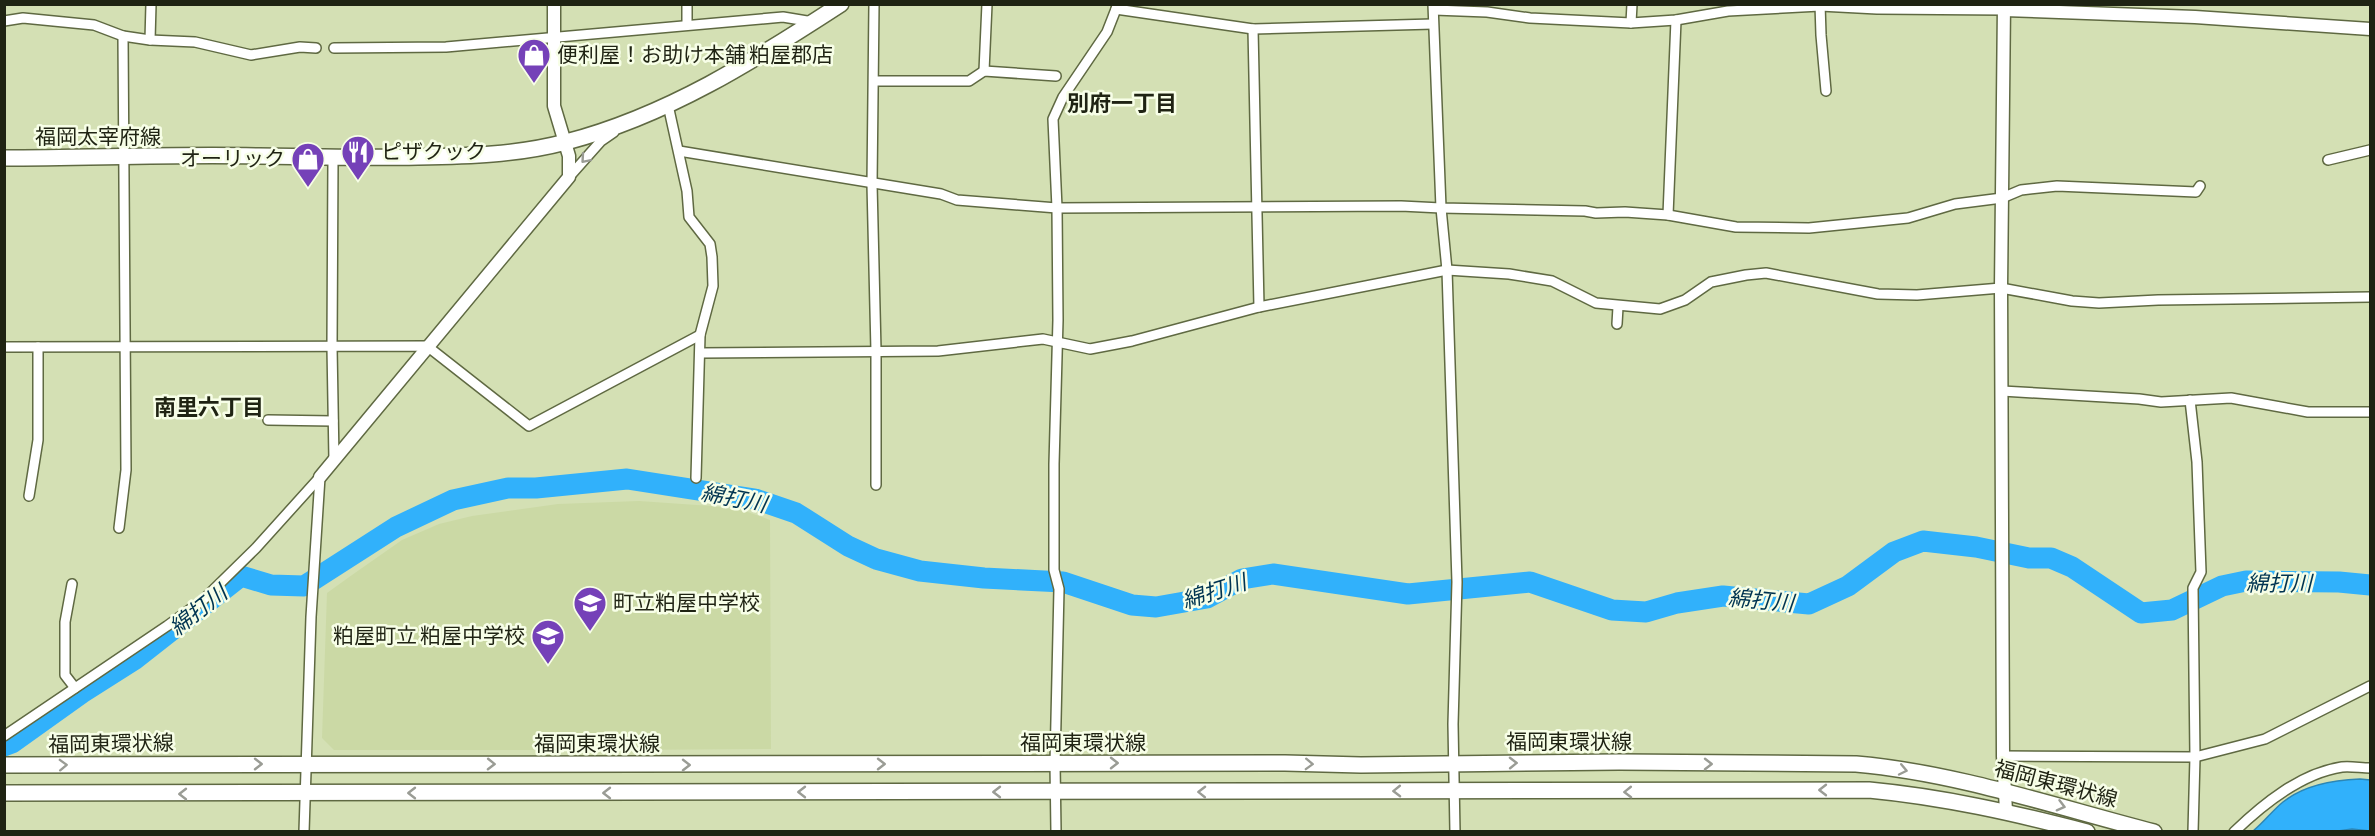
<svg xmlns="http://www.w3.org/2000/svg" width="2375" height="836" font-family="'Asap Condensed','Noto Sans JP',sans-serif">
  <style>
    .built { fill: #cbd9a5 }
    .water { fill: #31b1fb; stroke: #2c86b5; stroke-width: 1.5 }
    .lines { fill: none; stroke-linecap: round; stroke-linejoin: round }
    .river { stroke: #31b1fb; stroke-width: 21 }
    .minor-casing { stroke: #5f6942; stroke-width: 12 }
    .tertiary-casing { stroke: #5f6942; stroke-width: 15 }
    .primary-casing { stroke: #5f6942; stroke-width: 18 }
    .minor { stroke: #fff; stroke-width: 9 }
    .tertiary { stroke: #fff; stroke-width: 12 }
    .primary { stroke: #fff; stroke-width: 15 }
    .oneway { stroke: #9a9c95 }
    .labels { text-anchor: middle; stroke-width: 5; stroke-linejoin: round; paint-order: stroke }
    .poi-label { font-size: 21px; fill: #1f2313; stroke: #f7fee7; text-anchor: start }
    .street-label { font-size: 21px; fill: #1f2313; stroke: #f7fee7 }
    .neighbourhood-label { font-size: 22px; font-weight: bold; fill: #1f2313; stroke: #f7fee7 }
    .water-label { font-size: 22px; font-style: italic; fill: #003451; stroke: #f7fee7 }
  </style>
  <rect width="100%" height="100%" fill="#d4e0b4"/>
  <!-- built -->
  <path class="built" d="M639,501L711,506L745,511L770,520L771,749L620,750V744L560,742L558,750H334L322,738L327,593L352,575L402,540L439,524L472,516L558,504Z"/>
  <!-- water -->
  <path class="water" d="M2360,779L2370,780V831L2352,829L2331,832L2253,831C2264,822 2273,810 2283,802C2304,785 2334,780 2360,779Z"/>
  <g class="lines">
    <!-- river -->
    <path class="river" d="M4,746L12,743L82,693L134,660L241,576L271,585L304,586L396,527L453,500L508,488H536L627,479L755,499L796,513L848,546L876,559L920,571L984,578L1063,582L1132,605L1156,607L1207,598L1242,579L1273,574L1408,594L1530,582L1612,610L1646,612L1677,603L1723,596L1809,604L1848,586L1894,552L1923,541L1976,547L2029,558H2051L2072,567L2141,613L2172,610L2222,586L2246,581L2339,582L2370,585"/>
    <defs>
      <g id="minor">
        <path d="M874,4L872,184L876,351V485"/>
        <path d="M1433,4L1441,208L1447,270L1457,582L1453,724L1455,832"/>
        <path d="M1820,4L1821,35L1826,91"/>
        <path d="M1116,9L1253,29L1433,24"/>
        <path d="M1434,10L1487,12L1530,18L1631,23L1676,20L1728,11L1820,6L1877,9L2004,10"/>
        <path d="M4,21L23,18L94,25L123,36L150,40L195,42L251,55L300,47L316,48"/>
        <path d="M1631,23L1632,4"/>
        <path d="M687,25V4"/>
        <path d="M1253,29L1259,307"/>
        <path d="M150,40L151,4"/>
        <path d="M334,48L446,47L783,17L813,22"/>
        <path d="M984,71L987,4"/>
        <path d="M875,81H969L984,71L1056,76"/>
        <path d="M668,105L687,191L689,217L710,244L712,257L713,286L700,335L696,478"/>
        <path d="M679,151L941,194L957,200L1057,208L1401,206L1441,208L1585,211L1596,213L1625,212L1668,215L1736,227L1809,228L1908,218L1955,204L2002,198L2021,190L2057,186L2196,192L2200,186"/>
        <path d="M333,159L332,347L334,460"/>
        <path d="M2328,160L2370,150"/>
        <path d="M569,177L601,141L614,132"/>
        <path d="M1668,215L1676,20"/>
        <path d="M1617,324L1618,307"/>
        <path d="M4,347L427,346L529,426L700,335"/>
        <path d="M701,353L938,351L1043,339L1090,349L1132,341L1259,307L1447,270L1509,274L1552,281L1596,303L1660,309L1685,300L1711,282L1746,275L1766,273L1878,294L1917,295L2001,288L2072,301L2099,303L2158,300L2370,297"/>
        <path d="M2002,391L2139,399L2161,402L2231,398L2308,412H2370"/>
        <path d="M2190,400L2197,462L2201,572L2193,588L2195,757L2193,832"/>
        <path d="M268,420L333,421"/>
        <path d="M29,496L38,440V347"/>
        <path d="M119,528L126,470L123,36"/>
        <path d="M72,584L65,622V675L75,688"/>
        <path d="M4,736L167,626L203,600L256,548L320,477"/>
        <path d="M2003,756L2195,757L2265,739L2370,686"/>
        <path d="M304,832L311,617L320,477"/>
        <path d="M1056,832L1055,763L1059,589L1054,570V464L1058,320L1057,208L1053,119L1063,97L1107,32L1118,4"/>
        <path d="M2234,832C2263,804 2301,773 2342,767C2351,766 2361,768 2370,768"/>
      </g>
      <g id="tertiary">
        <path d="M2004,4L2001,288L2003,756L2006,811"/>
        <path d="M2004,10L2195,17L2370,29"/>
        <path d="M320,477L569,177V156L554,106V4"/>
      </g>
      <g id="primary">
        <path d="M4,158C89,158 174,154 259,156C312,157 365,158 418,157C468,156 517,155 566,142C667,116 755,60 841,4"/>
        <path d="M4,765L1285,763L1361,765L1619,762L1856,764C1958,773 2056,807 2154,832"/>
        <path d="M4,793L1869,790C1943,797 2014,813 2087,832"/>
      </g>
    </defs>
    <!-- minor casing -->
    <use href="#minor" class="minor-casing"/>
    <!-- tertiary casing -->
    <use href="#tertiary" class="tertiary-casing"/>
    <!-- primary casing -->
    <use href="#primary" class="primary-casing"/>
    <!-- minor -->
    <use href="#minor" class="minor"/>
    <!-- tertiary -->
    <use href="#tertiary" class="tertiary"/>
    <!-- primary -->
    <use href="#primary" class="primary"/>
  </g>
  <!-- one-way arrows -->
  <defs><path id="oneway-chevron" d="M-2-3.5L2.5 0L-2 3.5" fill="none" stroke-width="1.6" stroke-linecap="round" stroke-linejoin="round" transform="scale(1.5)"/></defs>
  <g class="oneway">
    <use href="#oneway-chevron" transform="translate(585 159) rotate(131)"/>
    <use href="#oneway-chevron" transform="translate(1114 763)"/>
    <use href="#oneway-chevron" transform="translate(1513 763) rotate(-1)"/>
    <use href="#oneway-chevron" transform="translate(258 764)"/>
    <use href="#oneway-chevron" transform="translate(491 764) rotate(1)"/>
    <use href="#oneway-chevron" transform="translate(881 764)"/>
    <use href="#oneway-chevron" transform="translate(1309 764) rotate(2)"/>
    <use href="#oneway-chevron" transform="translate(1708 764)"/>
    <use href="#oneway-chevron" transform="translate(63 765) rotate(-2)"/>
    <use href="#oneway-chevron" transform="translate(686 765)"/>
    <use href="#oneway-chevron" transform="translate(1903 770) rotate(12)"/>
    <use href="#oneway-chevron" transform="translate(1823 790) rotate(-180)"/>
    <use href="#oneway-chevron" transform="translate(1397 791) rotate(179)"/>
    <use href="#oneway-chevron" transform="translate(802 792) rotate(180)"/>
    <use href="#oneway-chevron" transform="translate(997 792) rotate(180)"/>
    <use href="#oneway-chevron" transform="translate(1202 792) rotate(-179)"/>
    <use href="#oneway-chevron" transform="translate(1628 792) rotate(179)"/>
    <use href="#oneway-chevron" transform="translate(412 793) rotate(180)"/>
    <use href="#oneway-chevron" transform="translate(607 793) rotate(-180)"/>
    <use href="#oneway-chevron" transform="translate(183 794) rotate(-180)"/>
    <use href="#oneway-chevron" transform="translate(2061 806) rotate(15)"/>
  </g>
  <!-- icons -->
  <defs>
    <symbol id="shop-pin" viewBox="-11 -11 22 30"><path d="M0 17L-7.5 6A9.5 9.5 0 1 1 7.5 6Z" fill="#7541b8" stroke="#f7fee7"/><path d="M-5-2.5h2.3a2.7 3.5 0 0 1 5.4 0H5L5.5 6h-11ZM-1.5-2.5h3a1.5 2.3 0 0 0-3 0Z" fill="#fff"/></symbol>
    <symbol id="restaurant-pin" viewBox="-11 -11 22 30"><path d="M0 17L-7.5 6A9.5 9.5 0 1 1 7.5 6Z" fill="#7541b8" stroke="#f7fee7"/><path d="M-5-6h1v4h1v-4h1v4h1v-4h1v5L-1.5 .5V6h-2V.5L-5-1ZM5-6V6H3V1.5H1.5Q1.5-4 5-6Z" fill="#fff"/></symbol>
    <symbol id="school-pin" viewBox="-11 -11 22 30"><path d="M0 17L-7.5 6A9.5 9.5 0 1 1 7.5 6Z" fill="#7541b8" stroke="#f7fee7"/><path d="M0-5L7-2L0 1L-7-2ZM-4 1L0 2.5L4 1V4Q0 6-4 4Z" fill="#fff"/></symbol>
  </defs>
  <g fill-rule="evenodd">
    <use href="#shop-pin" x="515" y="36" width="38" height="52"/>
    <use href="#restaurant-pin" x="339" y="133" width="38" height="52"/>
    <use href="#shop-pin" x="289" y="140" width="38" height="52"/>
    <use href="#school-pin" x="571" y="584" width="38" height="52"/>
    <use href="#school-pin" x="529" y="617" width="38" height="52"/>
  </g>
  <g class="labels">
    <!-- poi labels -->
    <g class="poi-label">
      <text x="557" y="62">便利屋！お助け本舗 粕屋郡店</text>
      <text x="381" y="159">ピザクック</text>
      <text x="285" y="166" text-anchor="end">オーリック</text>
      <text x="613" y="610">町立粕屋中学校</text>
      <text x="525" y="643" text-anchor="end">粕屋町立 粕屋中学校</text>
    </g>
    <!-- street labels -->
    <g class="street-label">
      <text x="98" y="144">福岡太宰府線</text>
      <text x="1569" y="749">福岡東環状線</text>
      <text x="1083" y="750">福岡東環状線</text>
      <text transform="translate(111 744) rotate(-1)" y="7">福岡東環状線</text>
      <text x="597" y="751">福岡東環状線</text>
      <text transform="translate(2056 784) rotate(15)" y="7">福岡東環状線</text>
    </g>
    <!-- neighbourhood labels -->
    <g class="neighbourhood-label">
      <text x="1122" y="111">別府一丁目</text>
      <text x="209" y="415">南里六丁目</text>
    </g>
    <!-- water labels -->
    <g class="water-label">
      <text transform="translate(734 498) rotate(11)" y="8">綿打川</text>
      <text x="2279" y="591">綿打川</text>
      <text transform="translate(1214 591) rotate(-18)" y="8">綿打川</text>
      <text transform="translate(1761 600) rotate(5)" y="8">綿打川</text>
      <text transform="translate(198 610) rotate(-38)" y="8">綿打川</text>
    </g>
  </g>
  <!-- border -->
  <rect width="2375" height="836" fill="none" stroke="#1f2313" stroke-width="12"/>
</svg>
